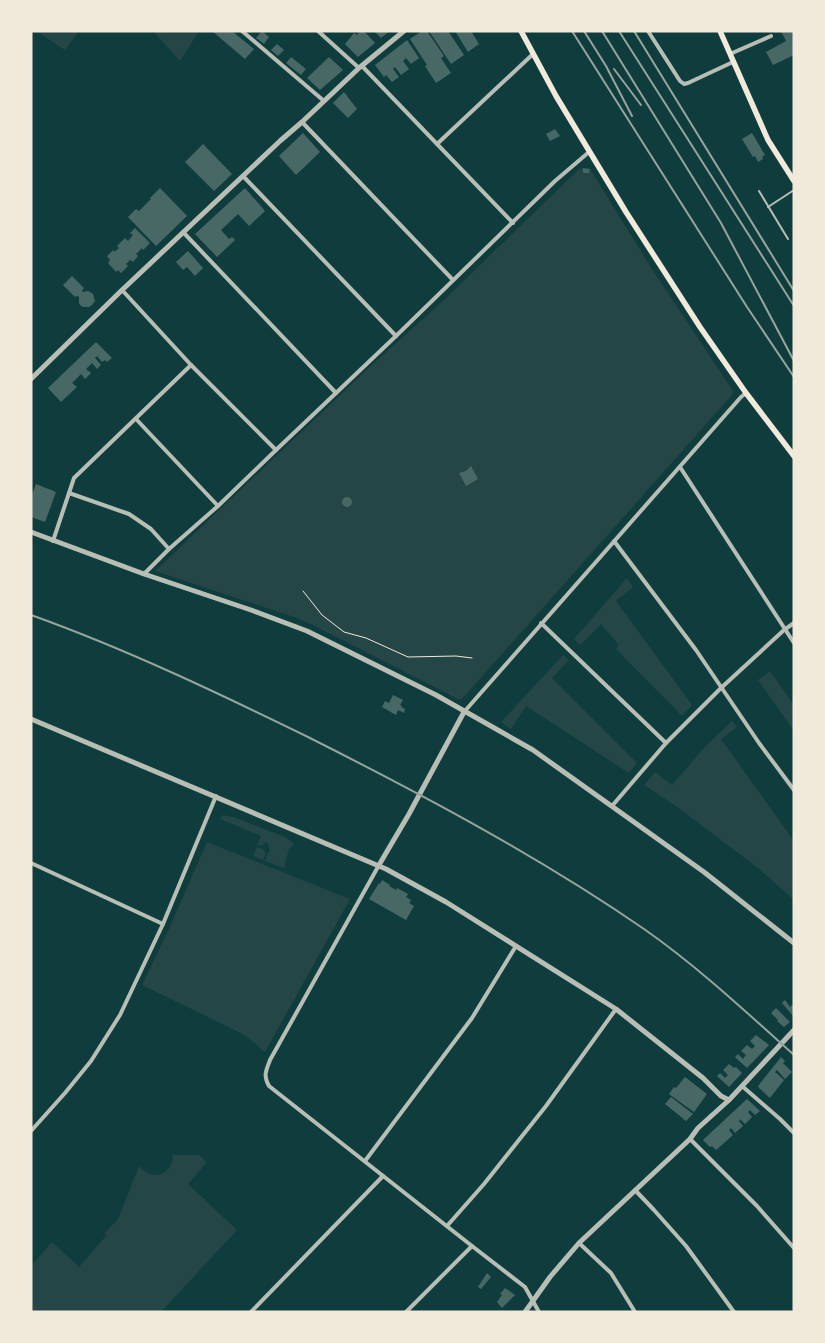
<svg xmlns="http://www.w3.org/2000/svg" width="825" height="1343" font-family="Montserrat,sans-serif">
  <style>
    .green { fill: #244646 }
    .building { fill: #486865 }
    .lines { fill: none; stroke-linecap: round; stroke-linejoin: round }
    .path { stroke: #f1e9da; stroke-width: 1 }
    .service { stroke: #b8beb3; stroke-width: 2 }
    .minor { stroke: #b8beb3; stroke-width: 4 }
    .tertiary { stroke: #b8beb3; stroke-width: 5 }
    .secondary { stroke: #f1e9da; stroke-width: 5.5 }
    .rail { stroke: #97a49c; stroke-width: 2 }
  </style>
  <rect width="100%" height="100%" fill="#0f3d3e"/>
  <!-- green -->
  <g class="green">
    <path d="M36,31H79L65,50Z"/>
    <path d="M153,31H199L180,61Z"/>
    <path d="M583,168V173H589L590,169L652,269L733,391L732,395L462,699H458L311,624L294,617L155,571L375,362L445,299L579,169Z"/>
    <path d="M627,578L633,587L616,601L692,705L682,716L616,649L619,645L601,624L580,645L574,639Z"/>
    <path d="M563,655L569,660L552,678L637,763L629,773L526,706L511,729L501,722Z"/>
    <path d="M770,671L794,705V731L758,680Z"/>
    <path d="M732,721L737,727L721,739L794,841V900L758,868L680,809L644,785L655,772L672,785L702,750Z"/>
    <path d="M223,815L233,817L285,837L294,844L289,849L284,868L265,861L268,853L270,851L268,844L266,842L264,843L262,846L257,845L261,836L220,819L221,817Z"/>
    <path d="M207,842L350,899L265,1052L245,1035L142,985L168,931Z"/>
    <path d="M257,847L263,849L264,851L266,853L263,860L253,856Z"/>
    <path d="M173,1155H199L207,1162L188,1184L237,1230L161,1312H31V1266L52,1242L79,1267L106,1236L105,1233L118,1219L139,1166C152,1182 172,1176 173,1155Z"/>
  </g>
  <!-- building -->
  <g class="building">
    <path d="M212,31H232L254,49L245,59Z"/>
    <path d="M262,31L269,37L264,44L256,38Z"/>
    <path d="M360,31H364L375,43L358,57L345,44L354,33L357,35Z"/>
    <path d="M374,31H390L381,38Z"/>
    <path d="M422,31H427L444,56L441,58L451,73L436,83L425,66L427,65L410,39Z"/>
    <path d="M429,31H448L464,55L451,64Z"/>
    <path d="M455,31H471L479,44L468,52Z"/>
    <path d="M781,31H794V55L773,65L766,52L786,41Z"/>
    <path d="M407,40L419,58L411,64L406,58L403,61L409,69L401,75L395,67L393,69L399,77L392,82L386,75L384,77L375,65Z"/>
    <path d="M277,44L284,50L278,56L271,50Z"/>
    <path d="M291,57L306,69L301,75L286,63Z"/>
    <path d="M329,57L343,70L320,90L307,78Z"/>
    <path d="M344,92L357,109L348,118L333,103Z"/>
    <path d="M555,129L560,136L550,141L546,134Z"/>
    <path d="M303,133L320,152L296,175L279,156Z"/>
    <path d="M752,133L765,155L762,157L763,159L758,162L755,156L753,157L742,139Z"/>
    <path d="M203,144L232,174L214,191L185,162Z"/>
    <path d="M583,168L590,169L589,173H583Z"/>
    <path d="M160,188L187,216L156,246L128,217L136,209L139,211L151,199L150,198Z"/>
    <path d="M245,188L265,211L249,226L238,214L221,230L229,239L232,237L235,240L217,257L195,234Z"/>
    <path d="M135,228L150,243L143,250L142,248L136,254L138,256L133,262L130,260L126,264L128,266L121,273L118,270L116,272L108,263L110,260L107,256L113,250L114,252L119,248L117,246L125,238L128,241L133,235L130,233Z"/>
    <path d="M188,251L203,268L195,276L187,267L183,270L176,262Z"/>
    <path d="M72,276L84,288L82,291L83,292L88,291L93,294L95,301L92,305L89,307H84L81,306L79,303V297L77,296L75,297L63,285Z"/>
    <path d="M96,342L112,358L107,362L105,360L102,362L97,356L95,358L101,365L97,369L92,363L86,369L91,373L85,379L81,374L72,383L77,387L61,402L48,388Z"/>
    <path d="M471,466L478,479L466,486L459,473L466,471Z"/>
    <path d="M36,484L56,492L45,522L31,517V497Z"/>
    <circle cx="347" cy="502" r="5"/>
    <path d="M393,695L403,700L400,705L402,706L401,707L405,709L404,713L398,710L396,715L382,707L385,701L389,703Z"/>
    <path d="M382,880L390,885L389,886L396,890L397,888L408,894L406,897L411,900L409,903L414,906L406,920L369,899L379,883L380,884Z"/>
    <path d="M785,1000L790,1007L792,1005L794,1007V1017L782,1003Z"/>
    <path d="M776,1008L790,1022L784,1027L777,1021L778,1020L771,1013Z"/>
    <path d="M756,1035L769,1045L747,1068L735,1057L738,1054L743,1059L746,1055L741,1051L747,1045L752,1049L755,1046L750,1041Z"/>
    <path d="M781,1057L785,1061L783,1063L792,1072L785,1079L777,1070L775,1072L784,1080L770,1098L759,1088L758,1086Z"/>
    <path d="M729,1064L734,1068L736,1067L742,1073L729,1087L717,1076L720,1073L725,1078L728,1075L723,1070Z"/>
    <path d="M685,1077L707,1094L694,1112L669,1094L674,1087L676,1088Z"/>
    <path d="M671,1097L693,1114L686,1121L665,1104Z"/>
    <path d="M747,1099L760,1111L755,1115L750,1110L748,1112L752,1117L745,1124L740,1119V1120L739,1121L743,1126L735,1133L731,1128L729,1130L733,1135L716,1150L712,1146L710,1147L703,1140Z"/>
    <path d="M487,1273L491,1277L481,1289L478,1287Z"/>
    <path d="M505,1288L515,1295L502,1308L497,1302L502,1295L500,1294Z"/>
  </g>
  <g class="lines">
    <!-- path -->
    <path class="path" d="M303,591L322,615L344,632L366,638L408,657L456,656L472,658"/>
    <!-- service -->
    <g class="service">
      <path d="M759,191L788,239"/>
      <path d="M768,207L794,190"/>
    </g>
    <!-- minor -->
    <g class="minor">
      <path d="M242,31L324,101"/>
      <path d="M318,31L359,68"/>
      <path d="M648,31L680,81L684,84L688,83L733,62"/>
      <path d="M730,54L771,36"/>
      <path d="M362,66L513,223"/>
      <path d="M302,122L453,280"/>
      <path d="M437,144L533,54"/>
      <path d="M243,176L396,336"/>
      <path d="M183,232L336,393"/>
      <path d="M122,290L191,365L276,450"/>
      <path d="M136,419L218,506"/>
      <path d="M680,467L794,643"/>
      <path d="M69,493L129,514L151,529L169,549"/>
      <path d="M53,541L74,478L191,365"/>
      <path d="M614,541L696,650L759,743L794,790"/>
      <path d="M144,574L169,549L218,506L276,450L396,336L555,181L589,152"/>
      <path d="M541,623L666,743"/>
      <path d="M464,712L741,397L746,393"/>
      <path d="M612,806L666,743L721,688L784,630L794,623"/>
      <path d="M31,863L163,924"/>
      <path d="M379,865L270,1060C266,1071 263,1075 269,1086L472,1246L525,1287L539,1312"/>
      <path d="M742,1086L780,1119L794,1133"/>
      <path d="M31,1131L65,1093L91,1061L120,1015L163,924L216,796"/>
      <path d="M690,1139L757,1206L794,1248"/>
      <path d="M365,1161L472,1018L516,946"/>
      <path d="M635,1190L654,1210L686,1246L734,1312"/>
      <path d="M447,1226L484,1184L546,1106L616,1009"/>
      <path d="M579,1243L611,1273L635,1312"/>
      <path d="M251,1312L383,1176"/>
      <path d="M406,1312L472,1246"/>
    </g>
    <!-- tertiary -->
    <g class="tertiary">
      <path d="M31,379L120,292L280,141L302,122L359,68L404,31"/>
      <path d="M31,532L144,574L251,610L307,631L436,695L533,750L704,872L794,943"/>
      <path d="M31,719L386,869L446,902L616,1009L703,1078L721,1096L729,1100"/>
      <path d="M379,865L409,814L464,712"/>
      <path d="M525,1312L550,1277L579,1243L690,1139L698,1128L729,1100L794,1030"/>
    </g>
    <!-- secondary -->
    <g class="secondary">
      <path d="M521,31L556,96L626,212L700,327L746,393L794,456"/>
      <path d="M720,31L768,140L794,181"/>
    </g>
    <!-- rail -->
    <g class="rail">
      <path d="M572,31L747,307L794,377"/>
      <path d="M584,31L606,66L632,116"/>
      <path d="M602,31L721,223L794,361"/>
      <path d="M619,31L794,306"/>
      <path d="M634,31L794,291"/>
      <path d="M614,69L641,105"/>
      <path d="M31,615C126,649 218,693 308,737C423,795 538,856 644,929C697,966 745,1011 794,1055"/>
    </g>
  </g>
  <!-- border -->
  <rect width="825" height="1343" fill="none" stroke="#f1e9da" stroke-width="65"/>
</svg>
